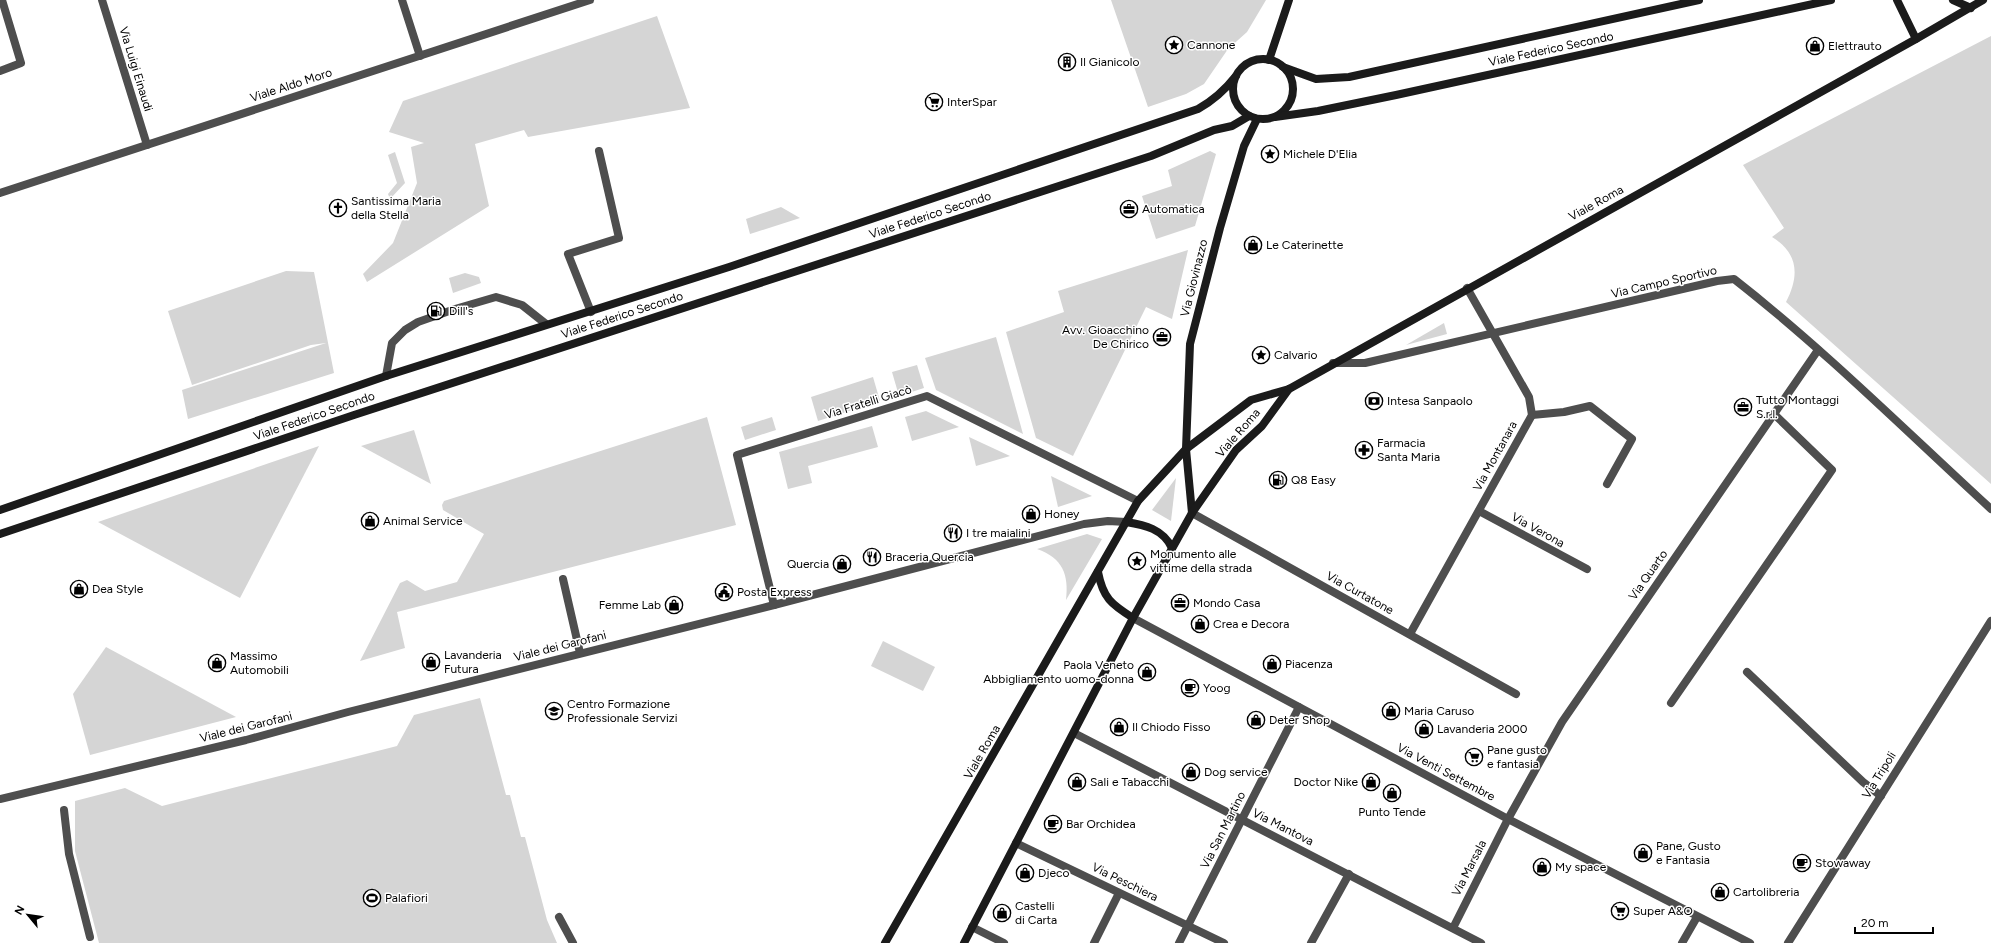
<svg xmlns="http://www.w3.org/2000/svg" width="1991" height="943" font-family="Figtree,sans-serif">
  <style>
    .green { fill: #d5d5d5 }
    .lines { fill: none; stroke-linecap: round; stroke-linejoin: round }
    .lane { stroke: #4e4e4e; stroke-width: 8 }
    .street { stroke: #4e4e4e; stroke-width: 8 }
    .secondary { stroke: #1b1b1b; stroke-width: 8 }
    .labels { text-anchor: middle; stroke-width: 3; stroke-linejoin: round; paint-order: stroke }
    .poi-label { font-size: 12px; fill: #000; stroke: #fff; text-anchor: start }
    .street-label { font-size: 12px; fill: #000; stroke: #fff }
  </style>
  <rect width="100%" height="100%" fill="#fff"/>
  <!-- green -->
  <g class="green">
    <path d="M1111,0H1266L1247,32L1228,49L1204,84L1186,94L1148,107Z"/>
    <path d="M657,16L690,108L528,137L524,130L475,144L489,206L367,282L363,274L393,243L417,183L411,147L424,143L389,132L403,101Z"/>
    <path d="M1991,36V484L1786,302C1800,275 1798,253 1772,237L1784,228L1743,165Z"/>
    <path d="M1210,151L1216,154L1195,226L1156,239L1142,196L1172,186L1168,170Z"/>
    <path d="M395,152L405,183L390,199L388,194L397,183L388,155Z"/>
    <path d="M781,207L800,218L750,234L746,219Z"/>
    <path d="M1188,250L1172,319L1146,307L1073,456L1036,438L1006,332L1064,312L1058,291Z"/>
    <path d="M286,271L314,272L334,373L188,419L182,390L326,343L311,345L192,385L168,311Z"/>
    <path d="M465,273L479,277L481,283L453,293L449,278Z"/>
    <path d="M1444,323L1447,334L1406,345Z"/>
    <path d="M996,337L1023,434L936,390L925,358Z"/>
    <path d="M917,365L924,388L899,396L892,372Z"/>
    <path d="M873,377L880,401L818,421L811,397Z"/>
    <path d="M926,411L959,427L912,441L905,417Z"/>
    <path d="M707,417L736,525L397,612L405,648L360,661L400,583L407,580L425,591L457,582L484,534L443,510L442,505L444,501Z"/>
    <path d="M772,417L776,430L745,440L741,427Z"/>
    <path d="M872,426L878,447L808,466L812,483L788,489L779,452Z"/>
    <path d="M414,430L431,484L361,446Z"/>
    <path d="M969,437L1010,456L976,466Z"/>
    <path d="M319,446L240,598L98,522Z"/>
    <path d="M1051,476L1092,496L1058,507Z"/>
    <path d="M1176,478L1171,521L1152,510Z"/>
    <path d="M1087,534L1102,539L1066,600C1069,575 1063,558 1037,549Z"/>
    <path d="M883,641L935,667L923,691L871,666Z"/>
    <path d="M106,647L236,717L90,755L73,694Z"/>
    <path d="M480,698L506,795H510L521,837H525L547,920L557,943H99L75,851V801L125,788L162,806L397,746L414,715Z"/>
  </g>
  <g class="lines">
    <!-- lane -->
    <g class="lane">
      <path d="M0,71L21,63L2,0"/>
      <path d="M591,312L568,254L619,238L599,151"/>
      <path d="M386,376L392,343L405,330L418,322L455,309L496,297L522,305L546,324"/>
      <path d="M1532,415L1564,412L1590,406L1632,439L1607,484"/>
      <path d="M1747,672L1863,782L1881,796"/>
      <path d="M1671,703L1832,470L1774,414"/>
      <path d="M64,810L69,854L90,937"/>
      <path d="M1094,943L1119,893"/>
      <path d="M1682,943L1697,917"/>
    </g>
    <!-- street -->
    <g class="street">
      <path d="M102,0L147,145"/>
      <path d="M402,0L420,56"/>
      <path d="M0,193L590,0"/>
      <path d="M1333,363H1365L1717,281L1734,279C1825,350 1907,432 1991,509"/>
      <path d="M1479,511L1587,569"/>
      <path d="M1192,513L1516,694"/>
      <path d="M563,579L580,653"/>
      <path d="M774,605L737,455L927,396L1138,501"/>
      <path d="M1133,618L1508,819L1750,943"/>
      <path d="M1410,634L1532,415L1529,397L1467,288"/>
      <path d="M1074,733L1481,943"/>
      <path d="M0,799L246,740L348,712L774,605L1084,524L1108,521L1126,522"/>
      <path d="M1016,843L1224,943"/>
      <path d="M559,917L573,943"/>
      <path d="M972,927L1004,943"/>
      <path d="M1453,928L1508,819L1562,722L1818,350"/>
      <path d="M1179,943L1299,707"/>
      <path d="M1311,943L1349,874"/>
      <path d="M1788,943L1991,621"/>
    </g>
    <!-- secondary -->
    <g class="secondary">
      <path d="M1897,0L1916,39"/>
      <path d="M1953,0L1971,8"/>
      <circle cx="1263" cy="89" r="30"/>
      <path d="M1269,60L1289,0"/>
      <path d="M1283,67L1316,79L1349,77L1699,0"/>
      <path d="M1275,117L1318,111L1396,95L1831,0"/>
      <path d="M0,510L386,376L729,267L1198,109C1214,100 1225,90 1236,76"/>
      <path d="M1192,513L1186,449L1190,344L1220,228L1244,146L1257,119"/>
      <path d="M1126,522C1145,525 1163,529 1172,548"/>
      <path d="M0,534L354,415L1151,156L1214,130L1232,126L1249,116"/>
      <path d="M1098,572C1103,598 1111,604 1133,618"/>
      <path d="M885,943L1138,501L1186,449L1251,400L1289,389L1916,39L1983,0"/>
      <path d="M964,943L1133,618L1192,513L1236,450L1262,426L1289,389"/>
    </g>
  </g>
  <!-- icons -->
  <defs>
    <symbol id="sight-ring" viewBox="-11 -11 22 22"><circle r="9.5" fill="#fff" stroke="#000" stroke-width="1.5"/><path d="M0-6L1.8-2.2L6-1.7L2.9 1.2L3.7 5.4L0 3.3L-3.7 5.4L-2.9 1.2L-6-1.7L-1.8-2.2Z" fill="#000"/></symbol>
    <symbol id="shop-ring" viewBox="-11 -11 22 22"><circle r="9.5" fill="#fff" stroke="#000" stroke-width="1.5"/><path d="M-5-2.5h2.3a2.7 3.5 0 0 1 5.4 0H5L5.5 6h-11ZM-1.5-2.5h3a1.5 2.3 0 0 0-3 0Z" fill="#000"/></symbol>
    <symbol id="building-ring" viewBox="-11 -11 22 22"><circle r="9.5" fill="#fff" stroke="#000" stroke-width="1.5"/><path d="M-4-6H4V6H1V3H-1V6H-4ZM-2.5-4.3h1.7v1.8h-1.7ZM.8-4.3h1.7v1.8H.8ZM-2.5-1h1.7V.8h-1.7ZM.8-1h1.7V.8H.8Z" fill="#000"/></symbol>
    <symbol id="supermarket-ring" viewBox="-11 -11 22 22"><circle r="9.5" fill="#fff" stroke="#000" stroke-width="1.5"/><path d="M-6-5.5h2.5l.6 2H6L4.5 2H-2.5L-4.4-4H-6ZM-1.5 3.2a1.3 1.3 0 1 0 .1 0ZM3 3.2a1.3 1.3 0 1 0 .1 0Z" fill="#000"/></symbol>
    <symbol id="church-ring" viewBox="-11 -11 22 22"><circle r="9.5" fill="#fff" stroke="#000" stroke-width="1.5"/><path d="M-1.2-6h2.4v3.5h3.3v2.4h-3.3V6h-2.4V-.1h-3.3v-2.4h3.3Z" fill="#000"/></symbol>
    <symbol id="office-ring" viewBox="-11 -11 22 22"><circle r="9.5" fill="#fff" stroke="#000" stroke-width="1.5"/><path d="M-6-3h4V-5.5h4V-3h4V5H-6ZM-1-4.5V-3h2v-1.5ZM-6 0V1H6V0Z" fill="#000"/></symbol>
    <symbol id="fuel-ring" viewBox="-11 -11 22 22"><circle r="9.5" fill="#fff" stroke="#000" stroke-width="1.5"/><path d="M-5.5-6h7V0h2V4h1.3V-2.5L3-4.5l.8-.8L6-3V5H2.5V1h-1V6h-7ZM-4.2-4.7v3.2H.2V-4.7Z" fill="#000"/></symbol>
    <symbol id="bank-ring" viewBox="-11 -11 22 22"><circle r="9.5" fill="#fff" stroke="#000" stroke-width="1.5"/><path d="M-6-4H6V4H-6ZM0-2.3a2.3 2.3 0 1 0 0 4.6a2.3 2.3 0 1 0 0-4.6Z" fill="#000"/></symbol>
    <symbol id="pharmacy-ring" viewBox="-11 -11 22 22"><circle r="9.5" fill="#fff" stroke="#000" stroke-width="1.5"/><path d="M-2-6h4v4h4v4h-4v4h-4v-4h-4v-4h4Z" fill="#000"/></symbol>
    <symbol id="restaurant-ring" viewBox="-11 -11 22 22"><circle r="9.5" fill="#fff" stroke="#000" stroke-width="1.5"/><path d="M-5-6h1v4h1v-4h1v4h1v-4h1v5L-1.5 .5V6h-2V.5L-5-1ZM5-6V6H3V1.5H1.5Q1.5-4 5-6Z" fill="#000"/></symbol>
    <symbol id="civic-ring" viewBox="-11 -11 22 22"><circle r="9.5" fill="#fff" stroke="#000" stroke-width="1.5"/><path d="M-.6-6.5H3V-4.5H.6V-3L4-1V1h2V6H-6V1h2V-1L-.6-3ZM-1.2 2.5V6h2.4V2.5Z" fill="#000"/></symbol>
    <symbol id="cafe-ring" viewBox="-11 -11 22 22"><circle r="9.5" fill="#fff" stroke="#000" stroke-width="1.5"/><path d="M-5.5-4.5H6V0H3Q3 3.5 0 3.5H-2.5Q-5.5 3.5-5.5 0ZM3-3.2v2h1.7v-2ZM-6 4.5H4V6H-6Z" fill="#000"/></symbol>
    <symbol id="university-ring" viewBox="-11 -11 22 22"><circle r="9.5" fill="#fff" stroke="#000" stroke-width="1.5"/><path d="M0-5L7-2L0 1L-7-2ZM-4 1L0 2.5L4 1V4Q0 6-4 4Z" fill="#000"/></symbol>
    <symbol id="stadium-ring" viewBox="-11 -11 22 22"><circle r="9.5" fill="#fff" stroke="#000" stroke-width="1.5"/><path d="M0-5a6.5 5 0 1 0 0 10a6.5 5 0 1 0 0-10ZM-3.5-1.8h7v3.6h-7Z" fill="#000"/></symbol>
  </defs>
  <g fill-rule="evenodd">
    <use href="#sight-ring" x="1164" y="35" width="20" height="20"/>
    <use href="#shop-ring" x="1805" y="36" width="20" height="20"/>
    <use href="#building-ring" x="1057" y="52" width="20" height="20"/>
    <use href="#supermarket-ring" x="924" y="92" width="20" height="20"/>
    <use href="#sight-ring" x="1260" y="144" width="20" height="20"/>
    <use href="#church-ring" x="328" y="198" width="20" height="20"/>
    <use href="#office-ring" x="1119" y="199" width="20" height="20"/>
    <use href="#shop-ring" x="1243" y="235" width="20" height="20"/>
    <use href="#fuel-ring" x="426" y="301" width="20" height="20"/>
    <use href="#office-ring" x="1152" y="327" width="20" height="20"/>
    <use href="#sight-ring" x="1251" y="345" width="20" height="20"/>
    <use href="#bank-ring" x="1364" y="391" width="20" height="20"/>
    <use href="#office-ring" x="1733" y="397" width="20" height="20"/>
    <use href="#pharmacy-ring" x="1354" y="440" width="20" height="20"/>
    <use href="#fuel-ring" x="1268" y="470" width="20" height="20"/>
    <use href="#shop-ring" x="1021" y="504" width="20" height="20"/>
    <use href="#shop-ring" x="360" y="511" width="20" height="20"/>
    <use href="#restaurant-ring" x="943" y="523" width="20" height="20"/>
    <use href="#restaurant-ring" x="862" y="547" width="20" height="20"/>
    <use href="#sight-ring" x="1127" y="551" width="20" height="20"/>
    <use href="#shop-ring" x="832" y="554" width="20" height="20"/>
    <use href="#shop-ring" x="69" y="579" width="20" height="20"/>
    <use href="#civic-ring" x="714" y="582" width="20" height="20"/>
    <use href="#office-ring" x="1170" y="593" width="20" height="20"/>
    <use href="#shop-ring" x="664" y="595" width="20" height="20"/>
    <use href="#shop-ring" x="1190" y="614" width="20" height="20"/>
    <use href="#shop-ring" x="421" y="652" width="20" height="20"/>
    <use href="#shop-ring" x="207" y="653" width="20" height="20"/>
    <use href="#shop-ring" x="1262" y="654" width="20" height="20"/>
    <use href="#shop-ring" x="1137" y="662" width="20" height="20"/>
    <use href="#cafe-ring" x="1180" y="678" width="20" height="20"/>
    <use href="#university-ring" x="544" y="701" width="20" height="20"/>
    <use href="#shop-ring" x="1381" y="701" width="20" height="20"/>
    <use href="#shop-ring" x="1246" y="710" width="20" height="20"/>
    <use href="#shop-ring" x="1109" y="717" width="20" height="20"/>
    <use href="#shop-ring" x="1414" y="719" width="20" height="20"/>
    <use href="#supermarket-ring" x="1464" y="747" width="20" height="20"/>
    <use href="#shop-ring" x="1181" y="762" width="20" height="20"/>
    <use href="#shop-ring" x="1067" y="772" width="20" height="20"/>
    <use href="#shop-ring" x="1361" y="772" width="20" height="20"/>
    <use href="#shop-ring" x="1382" y="783" width="20" height="20"/>
    <use href="#cafe-ring" x="1043" y="814" width="20" height="20"/>
    <use href="#shop-ring" x="1633" y="843" width="20" height="20"/>
    <use href="#cafe-ring" x="1792" y="853" width="20" height="20"/>
    <use href="#shop-ring" x="1532" y="857" width="20" height="20"/>
    <use href="#shop-ring" x="1015" y="863" width="20" height="20"/>
    <use href="#shop-ring" x="1710" y="882" width="20" height="20"/>
    <use href="#stadium-ring" x="362" y="888" width="20" height="20"/>
    <use href="#supermarket-ring" x="1610" y="901" width="20" height="20"/>
    <use href="#shop-ring" x="992" y="903" width="20" height="20"/>
  </g>
  <g class="labels">
    <!-- poi labels -->
    <g class="poi-label">
      <text x="1187" y="49">Cannone</text>
      <text x="1828" y="50">Elettrauto</text>
      <text x="1080" y="66">Il Gianicolo</text>
      <text x="947" y="106">InterSpar</text>
      <text x="1283" y="158">Michele D'Elia</text>
      <text x="351" y="205">Santissima Maria<tspan x="351" dy="14">della Stella</tspan></text>
      <text x="1142" y="213">Automatica</text>
      <text x="1266" y="249">Le Caterinette</text>
      <text x="449" y="315">Dill's</text>
      <text x="1149" y="334" text-anchor="end">Avv. Gioacchino<tspan x="1149" dy="14">De Chirico</tspan></text>
      <text x="1274" y="359">Calvario</text>
      <text x="1756" y="404">Tutto Montaggi<tspan x="1756" dy="14">S.r.l.</tspan></text>
      <text x="1387" y="405">Intesa Sanpaolo</text>
      <text x="1377" y="447">Farmacia<tspan x="1377" dy="14">Santa Maria</tspan></text>
      <text x="1291" y="484">Q8 Easy</text>
      <text x="1044" y="518">Honey</text>
      <text x="383" y="525">Animal Service</text>
      <text x="966" y="537">I tre maialini</text>
      <text x="1150" y="558">Monumento alle<tspan x="1150" dy="14">vittime della strada</tspan></text>
      <text x="885" y="561">Braceria Quercia</text>
      <text x="829" y="568" text-anchor="end">Quercia</text>
      <text x="92" y="593">Dea Style</text>
      <text x="737" y="596">Posta Express</text>
      <text x="1193" y="607">Mondo Casa</text>
      <text x="661" y="609" text-anchor="end">Femme Lab</text>
      <text x="1213" y="628">Crea e Decora</text>
      <text x="444" y="659">Lavanderia<tspan x="444" dy="14">Futura</tspan></text>
      <text x="230" y="660">Massimo<tspan x="230" dy="14">Automobili</tspan></text>
      <text x="1285" y="668">Piacenza</text>
      <text x="1134" y="669" text-anchor="end">Paola Veneto<tspan x="1134" dy="14">Abbigliamento uomo-donna</tspan></text>
      <text x="1203" y="692">Yoog</text>
      <text x="567" y="708">Centro Formazione<tspan x="567" dy="14">Professionale Servizi</tspan></text>
      <text x="1404" y="715">Maria Caruso</text>
      <text x="1269" y="724">Deter Shop</text>
      <text x="1132" y="731">Il Chiodo Fisso</text>
      <text x="1437" y="733">Lavanderia 2000</text>
      <text x="1487" y="754">Pane gusto<tspan x="1487" dy="14">e fantasia</tspan></text>
      <text x="1204" y="776">Dog service</text>
      <text x="1090" y="786">Sali e Tabacchi</text>
      <text x="1358" y="786" text-anchor="end">Doctor Nike</text>
      <text x="1392" y="816" text-anchor="middle">Punto Tende</text>
      <text x="1066" y="828">Bar Orchidea</text>
      <text x="1656" y="850">Pane, Gusto<tspan x="1656" dy="14">e Fantasia</tspan></text>
      <text x="1815" y="867">Stowaway</text>
      <text x="1555" y="871">My space</text>
      <text x="1038" y="877">Djeco</text>
      <text x="1733" y="896">Cartolibreria</text>
      <text x="385" y="902">Palafiori</text>
      <text x="1015" y="910">Castelli<tspan x="1015" dy="14">di Carta</tspan></text>
      <text x="1633" y="915">Super A&amp;O</text>
    </g>
    <!-- street labels -->
    <g class="street-label">
      <text transform="translate(1551 49) rotate(-12)" y="4">Viale Federico Secondo</text>
      <text transform="translate(136 69) rotate(73)" y="4">Via Luigi Einaudi</text>
      <text transform="translate(291 85) rotate(-18)" y="4">Viale Aldo Moro</text>
      <text transform="translate(1596 203) rotate(-29)" y="4">Viale Roma</text>
      <text transform="translate(930 215) rotate(-18)" y="4">Viale Federico Secondo</text>
      <text transform="translate(1194 278) rotate(-76)" y="4">Via Giovinazzo</text>
      <text transform="translate(1664 282) rotate(-13)" y="4">Via Campo Sportivo</text>
      <text transform="translate(622 315) rotate(-18)" y="4">Viale Federico Secondo</text>
      <text transform="translate(868 402) rotate(-17)" y="4">Via Fratelli Giacò</text>
      <text transform="translate(314 416) rotate(-19)" y="4">Viale Federico Secondo</text>
      <text transform="translate(1238 433) rotate(-49)" y="4">Viale Roma</text>
      <text transform="translate(1495 456) rotate(-61)" y="4">Via Montanara</text>
      <text transform="translate(1538 530) rotate(29)" y="4">Via Verona</text>
      <text transform="translate(1648 575) rotate(-55)" y="4">Via Quarto</text>
      <text transform="translate(1360 593) rotate(29)" y="4">Via Curtatone</text>
      <text transform="translate(560 646) rotate(-14)" y="4">Viale dei Garofani</text>
      <text transform="translate(246 727) rotate(-14)" y="4">Viale dei Garofani</text>
      <text transform="translate(982 752) rotate(-60)" y="4">Viale Roma</text>
      <text transform="translate(1446 772) rotate(28)" y="4">Via Venti Settembre</text>
      <text transform="translate(1879 775) rotate(-58)" y="4">Via Tripoli</text>
      <text transform="translate(1283 827) rotate(27)" y="4">Via Mantova</text>
      <text transform="translate(1223 830) rotate(-63)" y="4">Via San Martino</text>
      <text transform="translate(1469 868) rotate(-63)" y="4">Via Marsala</text>
      <text transform="translate(1125 882) rotate(26)" y="4">Via Peschiera</text>
    </g>
  </g>
  <!-- north arrow -->
  <g transform="translate(28 915) rotate(299)" stroke="#ffffff" stroke-width="3" paint-order="stroke">
  <path d="M0-3L7 15L0 10L-7 15Z" fill="#000000"/>
  <text y="-6" font-size="11" font-weight="bold" text-anchor="middle" fill="#000000">N</text>
  </g>
  <!-- scale -->
  <path d="M1855 927v6h78v-6" fill="none" stroke="#000000" stroke-width="2"/>
  <text x="1861" y="927" font-size="12" fill="#000000" stroke="#ffffff" stroke-width="3" paint-order="stroke">20 m</text>
</svg>
